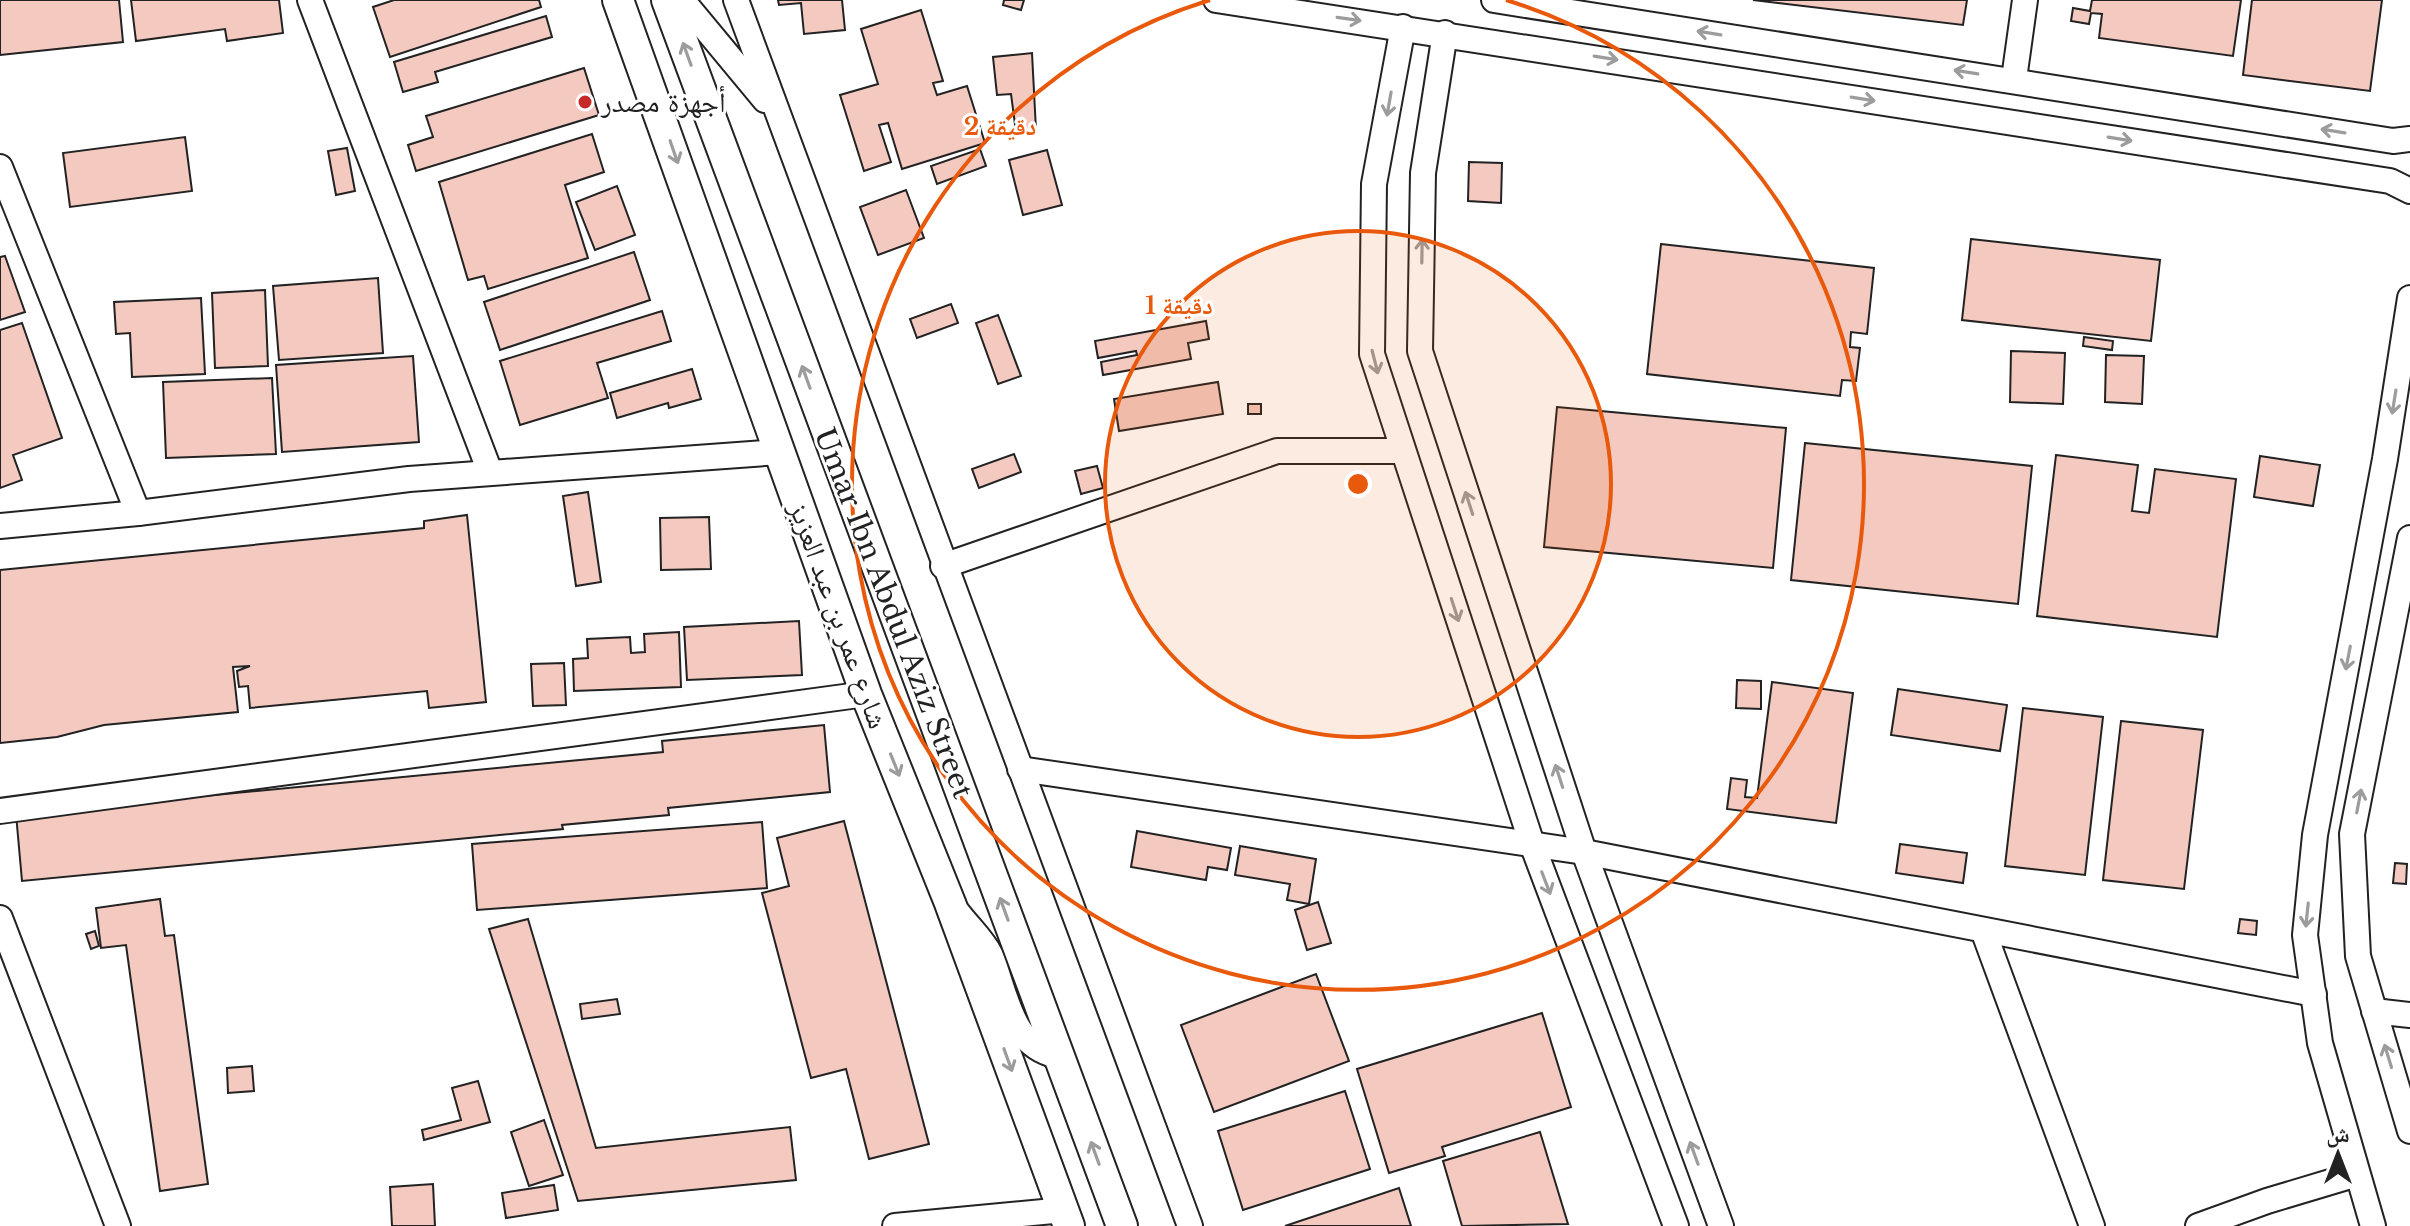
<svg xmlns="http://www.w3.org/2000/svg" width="2410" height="1226" font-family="'Libre Baskerville','Noto Naskh Arabic',serif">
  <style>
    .building { fill: #f3c9c0; stroke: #222; stroke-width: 2 }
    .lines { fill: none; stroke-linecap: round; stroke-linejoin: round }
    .minor-casing { stroke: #222; stroke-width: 28 }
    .major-casing { stroke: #222; stroke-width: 34 }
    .minor { stroke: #fff; stroke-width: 24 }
    .major { stroke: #fff; stroke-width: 30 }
    .oneway { stroke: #9c9c9c }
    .ring { fill: none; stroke: #e8590c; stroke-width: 4 }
    .poi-dot { fill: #c62828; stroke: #fff; stroke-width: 3 }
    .labels { text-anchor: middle; stroke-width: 6; stroke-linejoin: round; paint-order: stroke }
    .poi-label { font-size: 28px; fill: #222; stroke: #fff; text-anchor: start }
    .street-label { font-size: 28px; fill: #222; stroke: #fff }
    .centre { fill: #e8590c; stroke: #fff; stroke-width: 4 }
    .ring-label { font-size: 24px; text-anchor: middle; font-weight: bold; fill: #e8590c; stroke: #fff; stroke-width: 6; stroke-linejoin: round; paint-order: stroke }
  </style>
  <rect width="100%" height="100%" fill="#fff"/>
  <!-- building -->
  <g class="building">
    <path d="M0,0H119L123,42L0,55Z"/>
    <path d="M131,0H279L283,33L227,41L225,29L136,41Z"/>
    <path d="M394,0H539L541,7L390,57L373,7Z"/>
    <path d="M778,0H842L845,30L804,34L801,3L779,5Z"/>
    <path d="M1004,0H1024L1021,10L1003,5Z"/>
    <path d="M1753,0H1967L1963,25Z"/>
    <path d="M2092,0H2241L2233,56L2099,38L2102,14L2091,13L2089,24L2071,21L2073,8L2090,11Z"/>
    <path d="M2252,0H2382L2370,91L2243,75Z"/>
    <path d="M921,10L943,81L933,83L937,95L967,86L985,143L902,169L888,123L879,125L891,162L864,171L840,95L878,84L861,29Z"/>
    <path d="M546,16L552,37L435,72L438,82L403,92L394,62Z"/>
    <path d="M1032,53L1036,130L1016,132L1011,94L997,95L993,57Z"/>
    <path d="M584,68L599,115L416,171L408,145L433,137L426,116Z"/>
    <path d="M592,134L604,172L565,185L588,258L488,289L484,276L468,280L439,182Z"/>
    <path d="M185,137L192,191L70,207L63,153Z"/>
    <path d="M347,148L355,191L336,195L328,151Z"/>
    <path d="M980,149L986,166L937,184L931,166Z"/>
    <path d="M1047,150L1062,205L1023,215L1009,160Z"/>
    <path d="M1469,162L1502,163L1501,203L1468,201Z"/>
    <path d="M617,186L635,235L595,250L576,202Z"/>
    <path d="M906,190L924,238L878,255L860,207Z"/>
    <path d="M1971,239L2160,260L2151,341L1962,320Z"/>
    <path d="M1661,244L1874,268L1867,334L1851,332L1850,347L1860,348L1856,381L1842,380L1840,396L1647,374Z"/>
    <path d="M634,252L650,300L500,350L484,302Z"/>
    <path d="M5,256L25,312L0,320V257Z"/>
    <path d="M378,278L383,353L279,360L273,286Z"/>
    <path d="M265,290L268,366L215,368L212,293Z"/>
    <path d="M201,298L205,374L132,377L130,333L116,334L114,302Z"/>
    <path d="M951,304L958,323L917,338L910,319Z"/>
    <path d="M662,311L671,341L597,363L608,398L520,425L500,361Z"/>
    <path d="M998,315L1021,376L998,384L976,323Z"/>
    <path d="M1206,321L1209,339L1188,343L1191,359L1103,375L1101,362L1137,355L1136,351L1098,358L1095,341Z"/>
    <path d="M22,323L62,438L13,455L22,480L0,488V330Z"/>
    <path d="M2084,337L2113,341L2112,350L2083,346Z"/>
    <path d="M2011,351L2065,353L2063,404L2010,402Z"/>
    <path d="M2106,355L2144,356L2142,404L2105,402Z"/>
    <path d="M413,356L419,442L282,452L276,365Z"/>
    <path d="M692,369L701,399L669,408L668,403L617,418L610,393Z"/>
    <path d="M272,378L276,454L166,458L163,382Z"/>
    <path d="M1218,382L1223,414L1119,431L1114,399Z"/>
    <rect x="1248" y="404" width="13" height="10"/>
    <path d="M1557,407L1786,428L1773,568L1544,547Z"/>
    <path d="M1805,443L2032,466L2018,604L1791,580Z"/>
    <path d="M1014,454L1021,472L979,488L972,469Z"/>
    <path d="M2056,455L2138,465L2132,511L2149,513L2155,469L2236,479L2217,637L2037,616Z"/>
    <path d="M2260,456L2320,465L2313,506L2254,497Z"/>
    <path d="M1097,466L1103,488L1081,494L1075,471Z"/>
    <path d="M588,492L601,582L576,586L563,496Z"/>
    <path d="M467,515L486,702L429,708L427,691L250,708L248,686L239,687L237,671L250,666L233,667L238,712L104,725L57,737L0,743V570L424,528V521Z"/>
    <path d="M709,517L711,569L661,570L660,518Z"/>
    <path d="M799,621L802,675L687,680L684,627Z"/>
    <path d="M679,632L681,687L574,691L573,659L588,658L587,639L630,637L631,653L645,652L644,634Z"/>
    <path d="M564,663L566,705L533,706L531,664Z"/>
    <path d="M1737,680L1761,681V709L1736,708Z"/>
    <path d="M1772,682L1853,693L1836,823L1727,809L1731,778L1747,780L1745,797L1757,798Z"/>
    <path d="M1898,689L2007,705L2000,751L1891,735Z"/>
    <path d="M2023,708L2103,717L2085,875L2005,866Z"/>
    <path d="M2121,721L2203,730L2184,889L2103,880Z"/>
    <path d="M824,725L830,792L668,808L669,815L562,825L563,829L22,881L16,814L663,752L662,741Z"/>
    <path d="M844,821L929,1144L869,1159L846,1069L811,1078L762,893L789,886L777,838Z"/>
    <path d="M762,822L767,888L477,910L472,844Z"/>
    <path d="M1137,831L1231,848L1227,870L1208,867L1206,880L1131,867Z"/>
    <path d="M1900,844L1967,853L1963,883L1896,873Z"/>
    <path d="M1240,846L1316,859L1309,904L1287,900L1290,884L1235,875Z"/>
    <path d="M2395,863L2407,864L2406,884L2393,883Z"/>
    <path d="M160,899L165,936L174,935L208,1184L160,1191L126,945L101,948L96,908Z"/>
    <path d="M1318,902L1331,943L1307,950L1295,910Z"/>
    <path d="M528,919L596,1148L790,1127L796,1180L578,1201L489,929Z"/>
    <path d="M2240,919L2257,921L2256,935L2238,933Z"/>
    <path d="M95,931L99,946L91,949L86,934Z"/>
    <path d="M1316,974L1349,1061L1214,1112L1181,1025Z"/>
    <path d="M617,999L620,1014L582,1019L580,1004Z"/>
    <path d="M1542,1013L1571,1107L1442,1147L1445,1156L1389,1173L1357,1069Z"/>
    <path d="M252,1066L254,1091L228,1093L227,1068Z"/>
    <path d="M478,1081L490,1122L424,1140L422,1130L461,1120L452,1088Z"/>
    <path d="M1345,1091L1370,1169L1243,1210L1218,1131Z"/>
    <path d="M544,1120L563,1175L529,1186L511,1132Z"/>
    <path d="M1540,1132L1568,1224L1462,1226L1443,1161Z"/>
    <path d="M433,1184L435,1226H392L390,1187Z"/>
    <path d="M554,1185L558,1210L506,1218L502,1193Z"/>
    <path d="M1399,1188L1411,1226H1285Z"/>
  </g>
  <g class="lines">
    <defs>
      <g id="minor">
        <path d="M310,0L490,472"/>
        <path d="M682,0L765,100"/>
        <path d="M736,0L1190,1226"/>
        <path d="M1216,0L2390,181L2410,191"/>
        <path d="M1494,0L2393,141L2410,139"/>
        <path d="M1403,27L1374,184L1372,354L1532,844L1676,1226"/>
        <path d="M1445,33L1423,173L1420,351L1584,852L1721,1226"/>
        <path d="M2014,79L2025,0"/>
        <path d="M0,167L138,513"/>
        <path d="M0,526L138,513L409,479L779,452"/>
        <path d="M2410,538L2352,834L2358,956L2410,1131"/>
        <path d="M943,566L1277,451H1403"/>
        <path d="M1020,769L1584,852L2314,994"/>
        <path d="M0,811L866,694"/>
        <path d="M959,914C969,927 983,940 990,954C1007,994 1010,1048 1059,1056"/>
        <path d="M0,918L118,1226"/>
        <path d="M1983,930L2092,1226"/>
        <path d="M2374,1011L2410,1015"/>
        <path d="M895,1226L1064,1210"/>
        <path d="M2198,1226L2267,1201L2357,1174"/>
        <path d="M2373,1226L2320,1043L2305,935L2315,835L2385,459L2410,298"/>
      </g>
      <g id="major">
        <path d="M618,0L866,694L950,903L1069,1226"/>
        <path d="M667,0L1122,1226"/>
      </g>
    </defs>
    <!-- minor casing -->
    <use href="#minor" class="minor-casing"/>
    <!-- major casing -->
    <use href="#major" class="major-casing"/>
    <!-- minor -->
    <use href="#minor" class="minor"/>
    <!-- major -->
    <use href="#major" class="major"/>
  </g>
  <!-- one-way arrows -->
  <defs><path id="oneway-shaft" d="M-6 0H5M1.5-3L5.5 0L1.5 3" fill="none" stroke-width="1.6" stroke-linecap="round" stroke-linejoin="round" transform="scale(2)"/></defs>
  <g class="oneway">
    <use href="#oneway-shaft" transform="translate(1349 19) rotate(8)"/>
    <use href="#oneway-shaft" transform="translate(1709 33) rotate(-171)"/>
    <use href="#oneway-shaft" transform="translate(687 54) rotate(-110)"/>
    <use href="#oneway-shaft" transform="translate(1606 58) rotate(9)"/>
    <use href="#oneway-shaft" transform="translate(1966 72) rotate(-171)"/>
    <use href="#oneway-shaft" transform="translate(1863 99) rotate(9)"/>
    <use href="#oneway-shaft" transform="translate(1389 104) rotate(100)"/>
    <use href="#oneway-shaft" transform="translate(2333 131) rotate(-171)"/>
    <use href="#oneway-shaft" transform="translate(2120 139) rotate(9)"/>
    <use href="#oneway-shaft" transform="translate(674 152) rotate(71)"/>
    <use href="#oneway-shaft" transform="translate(1422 251) rotate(-89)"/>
    <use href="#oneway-shaft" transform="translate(1375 362) rotate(76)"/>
    <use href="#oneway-shaft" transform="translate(806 377) rotate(-110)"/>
    <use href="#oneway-shaft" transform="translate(2394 402) rotate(99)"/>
    <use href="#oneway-shaft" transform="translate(1469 503) rotate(-108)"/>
    <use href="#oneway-shaft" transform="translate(1455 610) rotate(72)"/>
    <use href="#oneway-shaft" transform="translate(2348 658) rotate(101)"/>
    <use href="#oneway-shaft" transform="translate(895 765) rotate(68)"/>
    <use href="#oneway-shaft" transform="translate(1559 776) rotate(-108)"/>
    <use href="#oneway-shaft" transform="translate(2359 801) rotate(-79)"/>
    <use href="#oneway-shaft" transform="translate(1546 883) rotate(69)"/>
    <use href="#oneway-shaft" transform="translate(1004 909) rotate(-110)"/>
    <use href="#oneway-shaft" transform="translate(2307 915) rotate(96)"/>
    <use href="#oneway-shaft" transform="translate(2388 1056) rotate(-107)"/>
    <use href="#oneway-shaft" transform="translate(1008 1060) rotate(70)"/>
    <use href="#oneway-shaft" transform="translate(1095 1153) rotate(-110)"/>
    <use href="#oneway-shaft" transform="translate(1694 1153) rotate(-110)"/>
  </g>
  <!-- distance rings -->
  <circle cx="1358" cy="484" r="253" fill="#e8590c" fill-opacity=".12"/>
  <g class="ring">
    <circle cx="1358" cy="484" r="253"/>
    <path d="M1506 0A506 506 0 1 1 1210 0"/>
  </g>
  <!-- markers -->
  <circle class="poi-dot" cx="585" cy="102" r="8"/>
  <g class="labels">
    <!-- poi labels -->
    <g class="poi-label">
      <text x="601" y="112">أجهزة مصدر</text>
    </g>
    <!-- street labels -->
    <g class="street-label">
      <text transform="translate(894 613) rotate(69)" y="10">Umar Ibn Abdul Aziz Street</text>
      <text transform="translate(839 615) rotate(70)" y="10">شارع عمر بن عبد العزيز</text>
    </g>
  </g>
  <circle cx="1358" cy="484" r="12" class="centre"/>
  <g class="ring-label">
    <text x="1000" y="135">2 دقيقة</text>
    <text x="1179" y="314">1 دقيقة</text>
  </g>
  <!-- north arrow -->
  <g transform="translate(2338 1154)" stroke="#ffffff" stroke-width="6" paint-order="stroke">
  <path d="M0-6L14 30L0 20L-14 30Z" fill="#222222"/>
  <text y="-12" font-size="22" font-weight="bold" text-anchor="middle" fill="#222222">ش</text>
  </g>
</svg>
